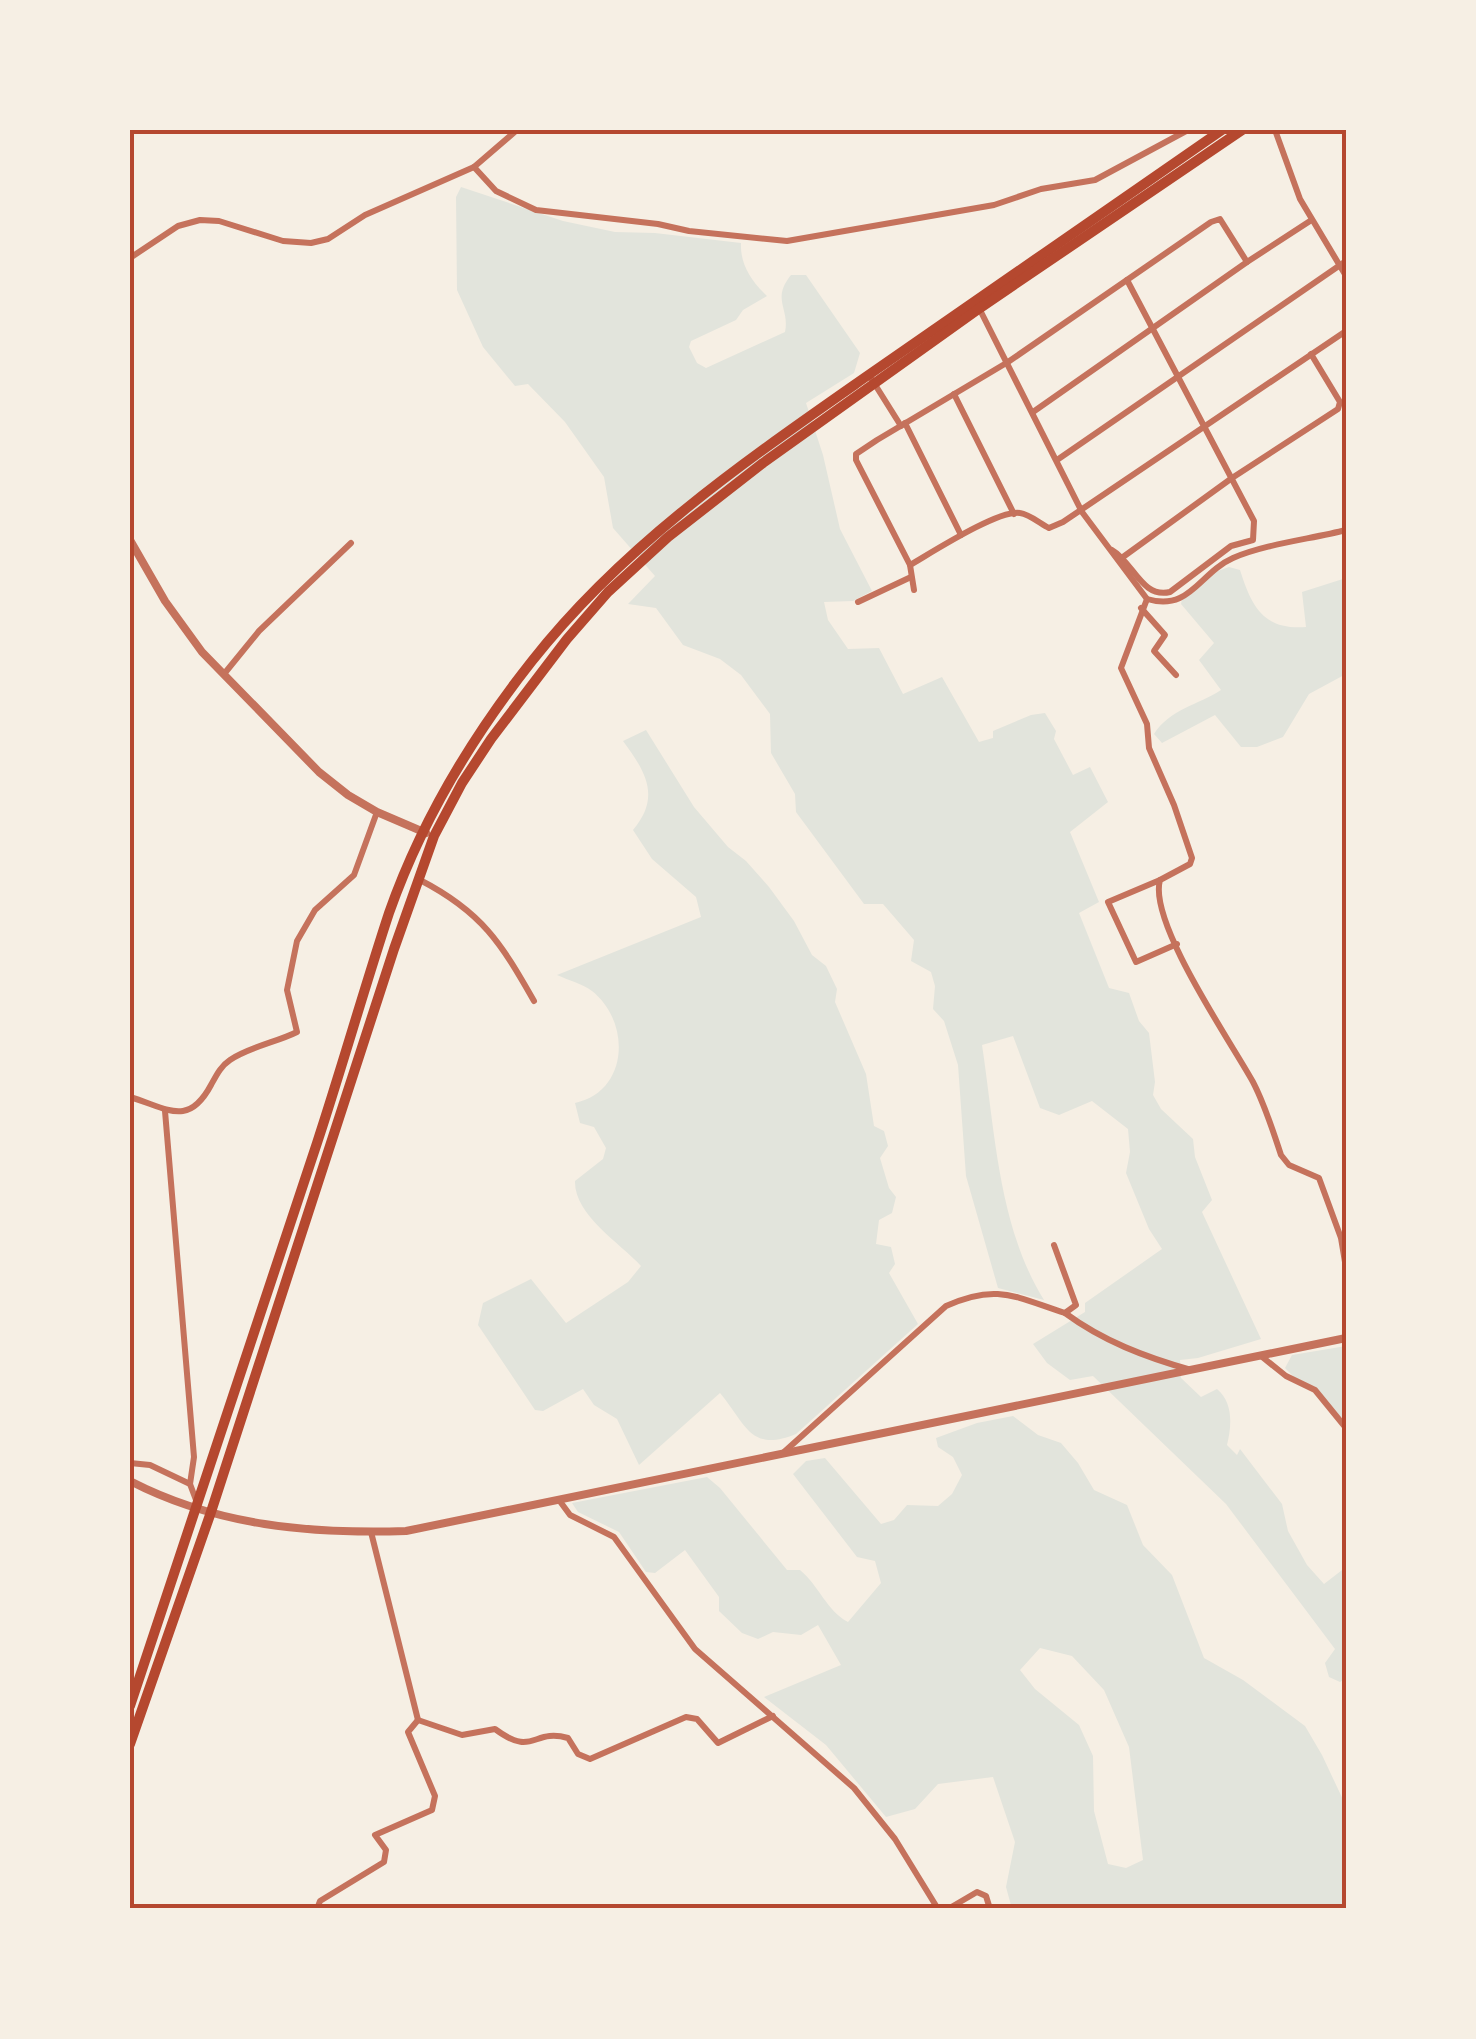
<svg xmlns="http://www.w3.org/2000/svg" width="1476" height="2039" font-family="Figtree,sans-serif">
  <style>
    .green { fill: #e2e4dc; fill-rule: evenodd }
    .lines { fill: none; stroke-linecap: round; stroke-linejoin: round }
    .minor { stroke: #c5725c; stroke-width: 6 }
    .tertiary { stroke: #c5725c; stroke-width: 8 }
    .trunk { stroke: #b5482f; stroke-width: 10 }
    .neatline { fill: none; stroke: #b5482f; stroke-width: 4 }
  </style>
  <rect width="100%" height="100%" fill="#f6efe4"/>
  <!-- green -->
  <g class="green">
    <path d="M461,187L563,221L615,232L655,233L741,243C740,264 751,281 767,296L743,310L736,320L691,341L689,347L697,363L706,368L785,332C790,308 771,300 791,275H806L860,353L854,373L806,403L823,455L840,529L872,591L853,601L824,602L828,620L848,649L879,648L903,694L942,677L979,742L993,738V731L1031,715L1045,713L1056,731L1054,739L1073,775L1090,767L1108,802L1070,832L1099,902L1079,913L1109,988L1129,993L1139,1021L1149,1033L1155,1082L1153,1095L1161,1109L1193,1139L1195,1157L1212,1200L1202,1212L1261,1339L1198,1358L1180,1360L1181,1378L1201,1397L1217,1389C1233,1402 1232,1425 1227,1445L1237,1455L1240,1449L1282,1504L1288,1531L1307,1565L1324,1584L1346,1567V1678L1340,1682L1329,1677L1325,1663L1335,1649L1226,1504L1093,1376L1070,1380L1047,1363L1033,1344L1085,1312V1303L1162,1249L1149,1229L1126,1173L1130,1152L1128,1129L1092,1101L1059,1115L1040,1108L1013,1036L982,1045C995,1130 998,1226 1044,1300L998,1288L966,1176L958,1065L944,1021L933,1009L935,986L931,972L911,961L914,940L883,904H864L796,812L795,794L771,753L770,714L741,675L720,659L683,645L656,608L628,604L655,576L613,528L604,477L565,422L528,384L515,386L483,347L457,290L456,197Z"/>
    <path d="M1229,567L1240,570C1252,608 1264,630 1306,627L1302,592L1346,578V674L1309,694L1283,737L1257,747H1241L1215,715L1162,743L1154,734C1170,709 1198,705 1221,690L1199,660L1214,643L1181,604L1183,595L1215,572Z"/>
    <path d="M646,730L694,807L728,847L746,861L769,887L794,921L812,955L826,966L837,989L835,1002L866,1074L874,1126L884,1131L888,1146L880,1158L889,1188L896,1197L892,1213L879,1220L876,1244L891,1247L895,1264L889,1273L918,1324L796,1434C750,1453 746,1424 720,1393L639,1465L617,1419L594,1405L583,1389L543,1411L535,1410L478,1325L483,1303L531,1279L566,1323L628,1282L641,1266C620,1243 574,1215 575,1181L603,1159L606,1148L594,1127L580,1123L575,1103C628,1092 632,1023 592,991C583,984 568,980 557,975L701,917L696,897L652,859L633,830C661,797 646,772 623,741Z"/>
    <path d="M1346,1346V1423L1315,1387L1296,1379L1285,1368L1292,1355Z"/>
    <path d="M1013,1416L1038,1435L1061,1443L1078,1463L1094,1490L1127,1505L1143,1545L1172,1575L1204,1658L1243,1680L1305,1726L1322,1755L1346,1806V1909H1012L1006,1887L1015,1842L993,1777L938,1784L915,1809L886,1817L826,1745L764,1697L841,1665L818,1625L801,1635L773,1632L758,1639L742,1633L719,1611V1597L685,1550L655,1573L646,1572L619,1532L578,1512L572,1503L707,1477L720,1488L787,1570H800C820,1587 826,1610 848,1622L881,1583L875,1561L857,1557L793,1474L806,1461L825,1458L881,1524L894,1520L907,1505L938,1506L952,1494L962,1475L953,1457L938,1447L936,1438L977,1423ZM1040,1648L1072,1656L1104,1690L1129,1747L1143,1860L1126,1868L1108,1864L1094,1811L1093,1756L1079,1725L1035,1689L1020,1670Z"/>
  </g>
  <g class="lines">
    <!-- minor -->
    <g class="minor">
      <path d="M1275,130L1300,199L1346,276"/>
      <path d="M474,167L496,191L536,210L658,224L689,231L787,241L994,205L1041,189L1095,180L1188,130"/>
      <path d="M1310,221L1247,262L1220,219L1211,222L1008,362L877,440L856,454V460L910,565C931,553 999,509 1020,513C1029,514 1041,524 1049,528L1063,522L1346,331"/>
      <path d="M130,258L178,226L200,220L219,221L283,241L311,243L328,239L365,215L474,167L517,130"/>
      <path d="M978,306L1082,512L1147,599C1190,612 1199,573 1233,558C1265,544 1311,539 1346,530"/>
      <path d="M869,375L901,426"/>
      <path d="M954,394L1014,514"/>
      <path d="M1033,412L1247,262"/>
      <path d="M905,423L961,535"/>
      <path d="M1057,460L1346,261"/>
      <path d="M1112,550C1133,562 1142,599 1170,592L1231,546L1253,540L1254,521L1127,280"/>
      <path d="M1123,557L1232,478L1338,409L1340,402L1311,354"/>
      <path d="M910,565L914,590"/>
      <path d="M1147,599L1121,668L1147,724L1149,748L1174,805L1192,858L1190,864L1160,880C1148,922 1231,1042 1253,1082C1265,1105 1273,1131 1281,1155L1289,1165L1319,1178L1341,1238L1346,1268"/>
      <path d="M858,602L911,577"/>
      <path d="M1141,608L1165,635L1154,651L1176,675"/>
      <path d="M224,674L259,631L351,543"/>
      <path d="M420,880C482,912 501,943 534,1001"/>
      <path d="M1160,880L1108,902L1136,962L1177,944"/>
      <path d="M130,1097C167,1108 188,1128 211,1085C217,1074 221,1066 230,1060C249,1047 277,1042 297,1032L287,990L297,941L315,910L354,875L377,812"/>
      <path d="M165,1111L194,1457L190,1484"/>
      <path d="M1065,1313C1103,1341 1145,1357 1191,1370"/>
      <path d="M1261,1356L1286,1376L1315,1390L1346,1428"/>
      <path d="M784,1452L946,1306C997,1283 1015,1297 1065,1313L1076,1305L1054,1245"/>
      <path d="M130,1463L150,1465L190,1484L196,1500"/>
      <path d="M559,1500L570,1515L614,1537L695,1649L854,1788L895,1839L938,1909"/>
      <path d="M371,1532L418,1720"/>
      <path d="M418,1720L462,1735L495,1729C534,1758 532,1728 568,1738L578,1754L590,1759L686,1717L697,1719L718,1743L773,1716"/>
      <path d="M317,1909L320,1901L384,1862L386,1850L375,1835L432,1810L435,1796L408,1732L418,1720"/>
      <path d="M948,1909L977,1892L986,1896L990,1909"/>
    </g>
    <!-- tertiary -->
    <g class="tertiary">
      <path d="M130,540L165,601L202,652L319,772L348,795L377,812L426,833"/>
      <path d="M130,1481C217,1526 310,1534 406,1531L1346,1338"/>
    </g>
    <!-- trunk -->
    <g class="trunk">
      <path d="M130,1706C193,1519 254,1331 317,1143C342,1067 364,989 389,913C421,822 472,737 532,661C624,544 747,460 867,376C985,294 1104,212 1222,130"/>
      <path d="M130,1744L210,1515L394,949L434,836L462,783L491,739L567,639L608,592L668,537L763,463L980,308L1242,130"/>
    </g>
  </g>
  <!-- border -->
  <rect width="1476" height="2039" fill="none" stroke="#f6efe4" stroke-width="265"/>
  <rect x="132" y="132" width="1212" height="1774" class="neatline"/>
</svg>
